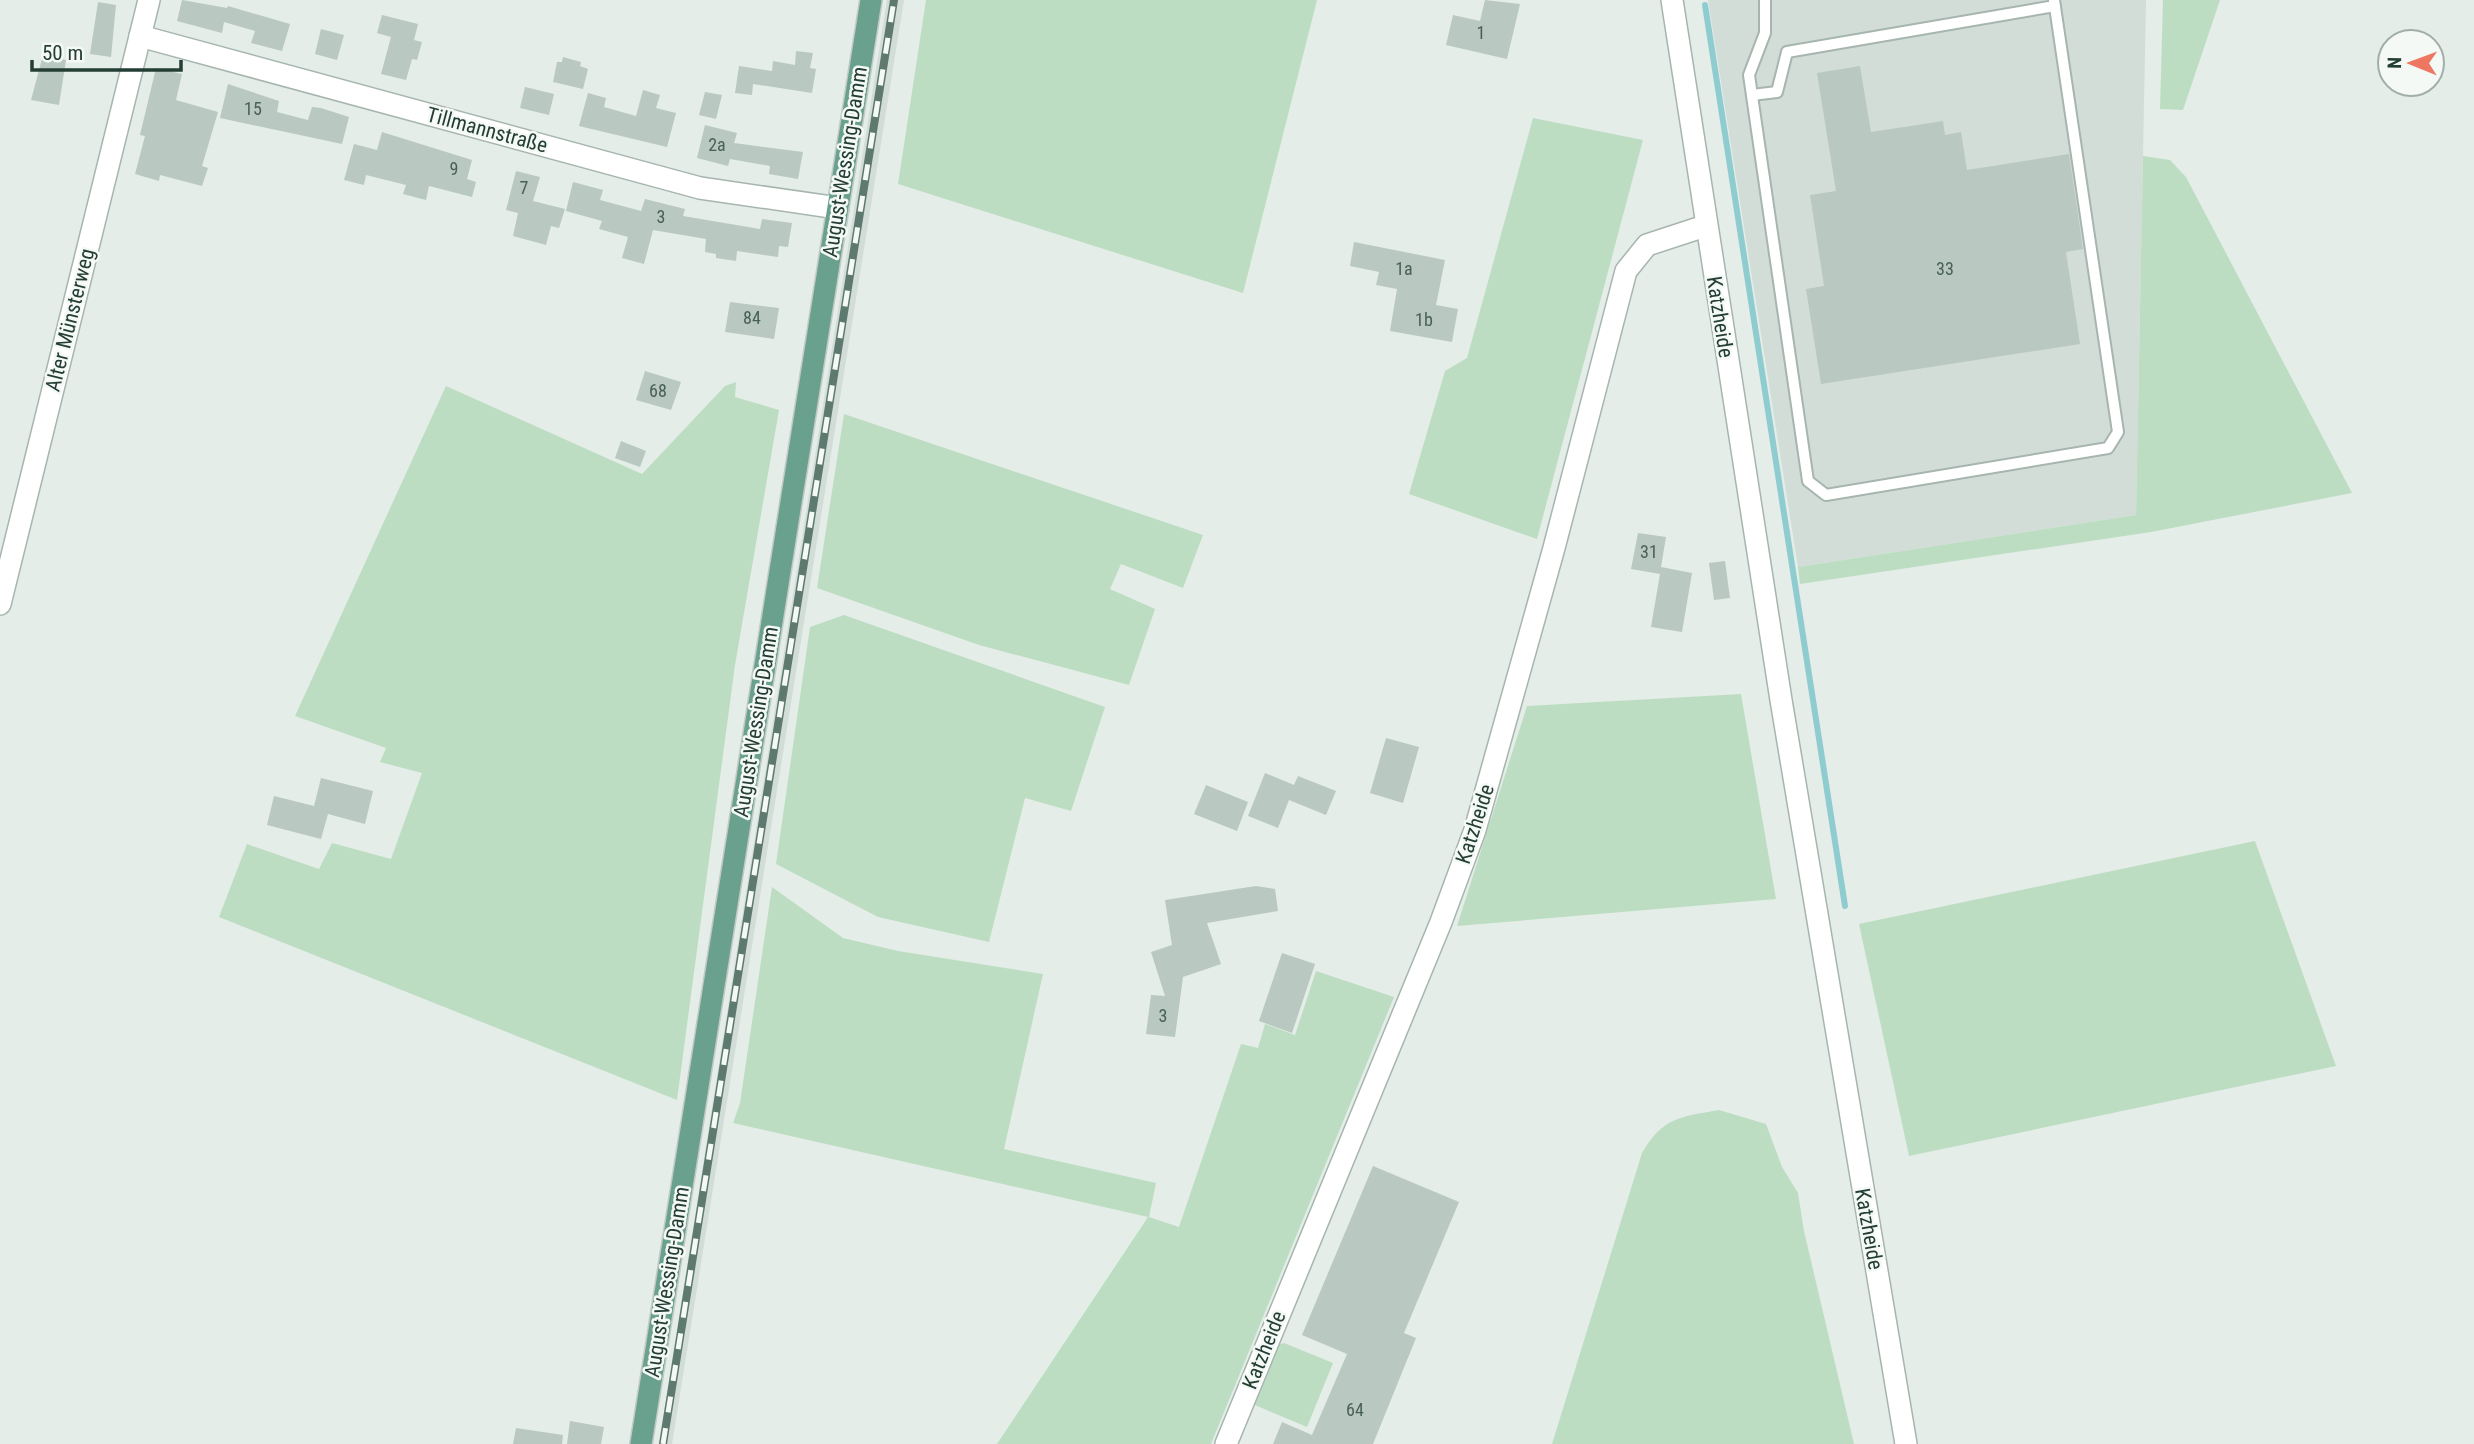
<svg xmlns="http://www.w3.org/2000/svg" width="2474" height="1444" font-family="'Roboto Condensed',sans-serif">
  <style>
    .built { fill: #d2ddd7 }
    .green { fill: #bdddc3 }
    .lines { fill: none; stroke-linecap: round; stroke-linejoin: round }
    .stream { stroke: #8eccd0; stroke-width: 6 }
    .building { fill: #b9c8c1 }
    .service-casing { stroke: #a7b5af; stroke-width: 14 }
    .minor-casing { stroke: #a7b5af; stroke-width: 24 }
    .tertiary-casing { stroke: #a7b5af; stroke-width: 24 }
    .primary-casing { stroke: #c2c9c6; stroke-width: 24 }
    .service { stroke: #fff; stroke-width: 10 }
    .minor { stroke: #fff; stroke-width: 21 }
    .tertiary { stroke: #fff; stroke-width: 21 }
    .primary { stroke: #6aa18e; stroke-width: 21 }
    .rail-casing { stroke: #5e7970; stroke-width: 8 }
    .rail { stroke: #f4f9f6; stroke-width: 5; stroke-dasharray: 16; stroke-linecap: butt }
    .labels { text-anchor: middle; stroke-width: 5; stroke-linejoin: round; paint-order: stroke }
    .number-label { font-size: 18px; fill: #496058 }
    .street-label { font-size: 21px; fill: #243e35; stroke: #f4f9f6 }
  </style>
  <rect width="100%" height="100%" fill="#e4ede8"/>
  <!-- built -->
  <g class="built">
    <path d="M887,0H904L672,1444H659Z"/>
    <path d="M1708,0H2146L2136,515L1798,567Z"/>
  </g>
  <!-- green -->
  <g class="green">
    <path d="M926,0H1317L1243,293L898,184Z"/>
    <path d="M2163,0H2220L2183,110L2160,109Z"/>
    <path d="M1533,118L1643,140L1537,539L1409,494L1445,371L1467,358Z"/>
    <path d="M2143,156L2170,160L2186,177L2352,493L2151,532L1800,584L1798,567L2136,515Z"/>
    <path d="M736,382L735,397L779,410L735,665L677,1100L219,917L247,844L319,869L332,843L391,859L422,773L380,762L386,748L295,716L446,386L642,474L725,386Z"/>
    <path d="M844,414L1203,535L1183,588L1121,564L1110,589L1155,609L1129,685L979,645L817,588Z"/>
    <path d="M844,615L1105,707L1071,811L1025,798L989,942L878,917L776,864L810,627Z"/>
    <path d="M1741,694L1776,899L1457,926L1527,706Z"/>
    <path d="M2255,841L2336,1066L1909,1156L1859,924Z"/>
    <path d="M772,887L843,938L898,951L1043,974L1004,1149L1156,1183L1149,1217L1179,1227L1241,1044L1258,1048L1265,1024L1295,1035L1316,971L1394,997L1211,1444H997L1148,1217L733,1123L740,1103Z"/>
    <path d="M1719,1110L1766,1124L1782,1167L1798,1193L1804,1231L1854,1444H1552L1642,1153C1663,1117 1680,1117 1719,1110Z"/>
    <path d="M1284,1343L1333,1363L1307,1427L1250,1403L1274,1346Z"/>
  </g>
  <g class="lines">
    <!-- stream -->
    <path class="stream" d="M1705,5L1845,906"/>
  </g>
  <!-- building -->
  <g class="building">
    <path d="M182,0L227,8L228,6L290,24L282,51L251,43L255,31L224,22L222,33L177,21Z"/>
    <path d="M1485,0L1520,4L1507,59L1446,45L1453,15L1480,21Z"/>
    <path d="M98,2L116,5L111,57L90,54Z"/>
    <path d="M382,15L418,24L414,40L422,42L417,60L412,59L406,80L381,74L391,37L377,33Z"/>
    <path d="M321,29L344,35L337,60L315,54Z"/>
    <path d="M796,51L813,53L810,68L816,69L812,93L753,84L752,95L735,93L739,66L772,71L773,61L795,65Z"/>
    <path d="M43,55L66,60L59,105L31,100Z"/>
    <path d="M563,57L581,62L580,66L588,69L583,89L553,82L557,62H562Z"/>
    <path d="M1860,66L1871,132L1943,121L1945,135L1961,132L1967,170L2069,154L2083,249L2066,252L2080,344L1821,384L1806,289L1824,286L1810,195L1836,191L1817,73Z"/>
    <path d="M156,68L182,74L176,100L218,112L202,166L208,168L202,186L160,175L159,181L135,174L145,136L140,135Z"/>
    <path d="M228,84L279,101L277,112L308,120L312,107L321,108L349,117L342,144L220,118Z"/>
    <path d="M525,87L554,94L549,115L520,108Z"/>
    <path d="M643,90L660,95L656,108L676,113L667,147L579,126L588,93L606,98L604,107L636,116Z"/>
    <path d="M705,92L722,95L716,119L699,115Z"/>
    <path d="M705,125L737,133L734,143L803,152L798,179L769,174L770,166L730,159L728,166L697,158Z"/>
    <path d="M382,132L472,160L467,179L476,182L472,197L429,186L426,200L403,194L406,185L366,175L364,185L344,180L354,144L377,150Z"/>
    <path d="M516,171L540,177L533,201L565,209L559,228L551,226L546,245L513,236L518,213L506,210Z"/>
    <path d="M573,182L603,190L600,200L641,211L645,199L685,209L683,216L760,229L762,219L792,223L788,247L779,246L778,257L737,251L736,261L716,258V254L705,252L706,239L653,230L644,264L622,258L628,237L599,229L602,221L566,211Z"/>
    <path d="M1354,242L1445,260L1436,305L1458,309L1452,342L1390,331L1397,289L1376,285L1379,272L1350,266Z"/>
    <path d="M730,302L779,308L774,339L725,332Z"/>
    <path d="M645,371L681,382L671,410L636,400Z"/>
    <path d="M621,441L646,451L640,467L615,458Z"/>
    <path d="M1638,533L1666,537L1661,567L1692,573L1682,632L1651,627L1660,574L1631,569Z"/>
    <path d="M1725,561L1730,598L1714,600L1709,563Z"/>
    <path d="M1386,738L1419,747L1403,803L1370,793Z"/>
    <path d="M1265,773L1294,785L1298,776L1336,791L1326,815L1289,800L1278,828L1248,816Z"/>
    <path d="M321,778L373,791L365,824L328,814L321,839L267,825L274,796L314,806Z"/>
    <path d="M1206,785L1248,802L1237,831L1194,814Z"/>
    <path d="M1256,886L1275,889L1278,911L1207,923L1221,964L1183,977L1175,1037L1146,1034L1151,995L1165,996L1151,952L1172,945L1165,900Z"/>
    <path d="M1282,953L1315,964L1292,1033L1259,1021Z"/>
    <path d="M1373,1166L1459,1202L1404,1333L1416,1338L1373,1444H1273L1282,1422L1312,1435L1347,1354L1302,1335Z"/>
    <path d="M570,1421L604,1427L601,1444H567Z"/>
    <path d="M516,1428L563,1435L562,1444H513Z"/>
  </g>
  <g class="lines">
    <defs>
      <g id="service">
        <path d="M1765,0V33L1749,75L1808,481L1826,495L2108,448L2118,432L2054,0"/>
        <path d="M1752,95L1777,92L1787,52L2055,6"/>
      </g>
      <g id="minor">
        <path d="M140,36L700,188L838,208"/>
        <path d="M0,604L149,0"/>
        <path d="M1226,1444L1441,922L1475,830L1554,548L1626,271L1647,245L1705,226"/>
      </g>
      <path id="tertiary" d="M1672,0L1781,700L1906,1444"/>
      <path id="primary" d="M641,1444L871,0"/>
    </defs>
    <!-- service casing -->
    <use href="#service" class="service-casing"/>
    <!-- minor casing -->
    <use href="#minor" class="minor-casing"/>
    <!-- tertiary casing -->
    <use href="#tertiary" class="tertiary-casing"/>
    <!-- primary casing -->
    <use href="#primary" class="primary-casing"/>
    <!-- service -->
    <use href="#service" class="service"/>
    <!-- minor -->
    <use href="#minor" class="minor"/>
    <!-- tertiary -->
    <use href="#tertiary" class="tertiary"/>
    <!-- primary -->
    <use href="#primary" class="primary"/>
    <defs>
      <path id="rail" d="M663,1444L894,0"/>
    </defs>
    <!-- rail casing -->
    <use href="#rail" class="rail-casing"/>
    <!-- rail -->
    <use href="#rail" class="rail"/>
  </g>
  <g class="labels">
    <!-- number labels -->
    <g class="number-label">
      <text x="1481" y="39">1</text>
      <text x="253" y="115">15</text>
      <text x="717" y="151">2a</text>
      <text x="454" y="175">9</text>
      <text x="524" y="194">7</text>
      <text x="661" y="223">3</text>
      <text x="1404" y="275">1a</text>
      <text x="1945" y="275">33</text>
      <text x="752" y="324">84</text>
      <text x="1424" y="326">1b</text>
      <text x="658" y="397">68</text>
      <text x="1649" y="558">31</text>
      <text x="1163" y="1022">3</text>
      <text x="1355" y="1416">64</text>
    </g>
    <!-- street labels -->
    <g class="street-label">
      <text transform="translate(487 130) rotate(15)" y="7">Tillmannstraße</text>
      <text transform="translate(845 162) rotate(-81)" y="7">August-Wessing-Damm</text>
      <text transform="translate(1720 317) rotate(81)" y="7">Katzheide</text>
      <text transform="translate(70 320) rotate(-76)" y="7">Alter Münsterweg</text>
      <text transform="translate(756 722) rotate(-81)" y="7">August-Wessing-Damm</text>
      <text transform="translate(1475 824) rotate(-72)" y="7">Katzheide</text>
      <text transform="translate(1869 1229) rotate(80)" y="7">Katzheide</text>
      <text transform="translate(667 1282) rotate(-81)" y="7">August-Wessing-Damm</text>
      <text transform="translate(1264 1350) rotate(-68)" y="7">Katzheide</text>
    </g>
  </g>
  <!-- north arrow -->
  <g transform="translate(2411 63) rotate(271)"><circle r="33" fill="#f4f9f6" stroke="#a1aea9" stroke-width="2"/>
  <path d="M0-5L12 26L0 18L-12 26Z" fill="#ee7761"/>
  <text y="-10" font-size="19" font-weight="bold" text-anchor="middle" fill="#243e35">N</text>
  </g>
  <!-- scale -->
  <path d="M32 60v10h149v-10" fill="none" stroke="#243e35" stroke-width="3.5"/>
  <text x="42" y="60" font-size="21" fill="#243e35" stroke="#f4f9f6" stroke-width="5" paint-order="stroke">50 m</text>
</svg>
